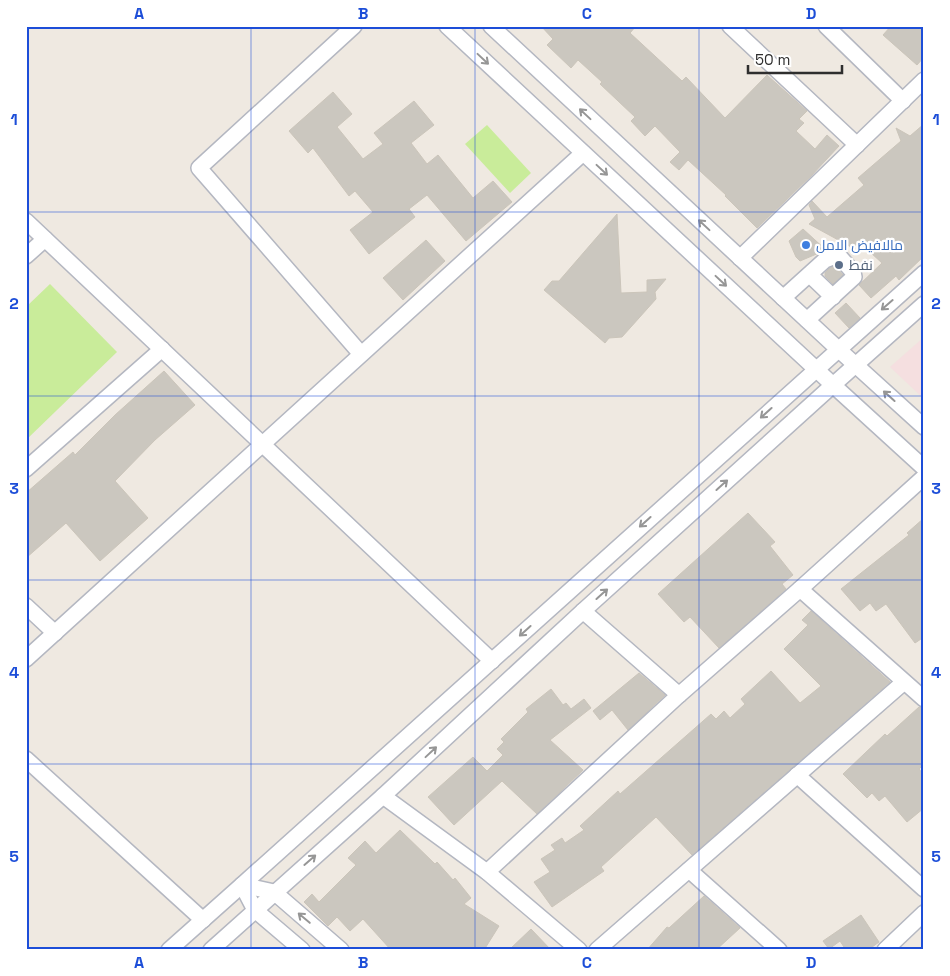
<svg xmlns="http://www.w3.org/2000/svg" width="950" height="976" font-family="'Space Grotesk',Cairo,sans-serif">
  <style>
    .medical { fill: #f5dfe0 }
    .pitch { fill: #c9ec9a }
    .building { fill: #cbc7bf; stroke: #cbc5ba }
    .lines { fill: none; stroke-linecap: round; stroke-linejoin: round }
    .minor-casing { stroke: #b4b7c1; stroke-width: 18 }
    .minor { stroke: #fff; stroke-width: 15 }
    .oneway { stroke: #969696 }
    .grid { fill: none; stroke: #1d4ed8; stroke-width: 1; stroke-opacity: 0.55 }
    .shop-dot { fill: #3f7fe0; stroke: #fff; stroke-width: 2 }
    .service-dot { fill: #5c6f8a; stroke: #fff; stroke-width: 2 }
    .labels { text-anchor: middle; stroke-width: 4.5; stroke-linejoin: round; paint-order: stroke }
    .shop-label { font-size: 14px; fill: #366cbe; stroke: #fff; text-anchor: start }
    .service-label { font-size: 14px; fill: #4e5e75; stroke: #fff; text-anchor: start }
    .neatline { fill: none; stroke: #1d4ed8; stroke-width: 2 }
    .grid-label { font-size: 16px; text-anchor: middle; font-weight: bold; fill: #1d4ed8 }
  </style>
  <rect width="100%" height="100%" fill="#efe9e1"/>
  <!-- medical -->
  <path class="medical" d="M924,337V399L890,367Z"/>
  <!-- pitch -->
  <g class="pitch">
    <path d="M487,125L531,173L510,193L465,144Z"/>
    <path d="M50,284L117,352L26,440V307Z"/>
  </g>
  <!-- building -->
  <g class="building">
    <path d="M541,26H636L630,33L682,81L686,77L725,118L767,75L807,111L799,119L804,123L796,131L815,149L827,135L839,146L812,175L757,228L725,196L726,195L688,160L679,170L670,162L680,152L655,126L645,136L631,121L635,117L600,84L602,82L578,60L571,68L547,45L553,39Z"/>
    <path d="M891,26H924V57L917,65L883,35Z"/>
    <path d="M333,92L352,114L337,127L363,159L383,144L374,133L414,101L434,125L411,143L427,164L438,155L473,198L493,181L512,202L466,241L427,195L409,209L415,217L369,254L350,230L373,212L355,191L349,196L313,148L308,153L289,131Z"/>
    <path d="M924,124V256L899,280L896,276L871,298L859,285L882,263L859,242L853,248L809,224L815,219L809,205L812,201L827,217L864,185L858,178L901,141L896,128L910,136Z"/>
    <path d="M617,214L621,293L647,292V280L666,279L655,292L656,299L622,337L609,338L605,343L544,290L552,281H559Z"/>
    <path d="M803,229L826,250L800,261L796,257L789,241Z"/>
    <path d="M426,240L445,261L403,300L383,278Z"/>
    <path d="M835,266L843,275L833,284L825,276V273L830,268Z"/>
    <path d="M846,303L860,318L849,328L835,313Z"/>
    <path d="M164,371L195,405L155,440L115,481L148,518L100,561L66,523L26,558V493L73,452L75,455L115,415Z"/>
    <path d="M748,513L775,542L770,546L793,575L782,584L786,589L719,648L690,617L684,622L658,594Z"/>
    <path d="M924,518V637L915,643L886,604L876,611L870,603L860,611L841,589L909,535L907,533Z"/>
    <path d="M811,611L890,682L692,855L656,817L601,867L604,871L552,907L534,882L550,872L541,859L555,850L551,845L562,838L565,843L584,830L580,826L618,791L620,794L711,714L716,719L724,711L730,718L745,704L741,699L771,671L800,703L821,686L784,649L808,625L802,620Z"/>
    <path d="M639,673L665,695L628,730L612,710L600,720L593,711Z"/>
    <path d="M551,689L563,705L566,703L571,709L584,699L591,708L550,740L583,770L537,814L502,781L454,825L428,797L473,757L487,771L503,755L497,749L504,742L501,739L528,712L526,709Z"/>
    <path d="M919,707L924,708V764L919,769L924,775V808L907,822L885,796L879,801L872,793L867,798L843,774L885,734L887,736Z"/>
    <path d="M400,830L435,864L437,862L453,880L455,878L471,898L464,904L499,926L484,950H391L363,919L350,931L337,917L328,926L304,902L312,894L319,902L356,865L348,858L365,841L376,853Z"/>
    <path d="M704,896L740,928L716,950H647L667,927L669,928Z"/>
    <path d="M861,915L879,942L868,950H846L840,941L829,949L823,941Z"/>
    <path d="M531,929L551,950H509Z"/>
  </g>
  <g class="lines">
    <defs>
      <g id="minor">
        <path d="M354,26L199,168L361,354"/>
        <path d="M447,26L833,385L924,304"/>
        <path d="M491,26L838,349L924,427"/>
        <path d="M730,26L857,145"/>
        <path d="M826,26L903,101"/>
        <path d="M26,221L492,661"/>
        <path d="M26,256L45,239"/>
        <path d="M740,258L924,80"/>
        <path d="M810,275L833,297"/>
        <path d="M783,298L825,260L833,257L839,256L853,272L854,277L807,320"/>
        <path d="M26,469L162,349"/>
        <path d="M800,589L924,699"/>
        <path d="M26,606L55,633"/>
        <path d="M583,611L679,695"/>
        <path d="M26,659L583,153"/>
        <path d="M26,759L203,920"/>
        <path d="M797,775L924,889"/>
        <path d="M383,796L487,872L579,950"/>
        <path d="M689,870L779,950"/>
        <path d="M487,872L679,695L800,589L924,477"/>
        <path d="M169,950L242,885L274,892L341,950"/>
        <path d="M211,950L383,796L583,611L833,385L924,468"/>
        <path d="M302,950L255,910L242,885L924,273"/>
        <path d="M597,950L904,682"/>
        <path d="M885,950L924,913"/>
      </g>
    </defs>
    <!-- minor casing -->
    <use href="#minor" class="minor-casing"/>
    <!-- minor -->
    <use href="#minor" class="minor"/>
  </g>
  <!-- one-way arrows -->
  <defs><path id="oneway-shaft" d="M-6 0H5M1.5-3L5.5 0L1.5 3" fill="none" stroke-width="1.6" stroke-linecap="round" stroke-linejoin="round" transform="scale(1.25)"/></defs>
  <g class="oneway">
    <use href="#oneway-shaft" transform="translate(483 59) rotate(43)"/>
    <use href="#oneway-shaft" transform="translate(585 114) rotate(-137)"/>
    <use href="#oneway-shaft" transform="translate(602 170) rotate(43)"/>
    <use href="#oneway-shaft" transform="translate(704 225) rotate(-137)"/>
    <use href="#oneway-shaft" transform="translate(721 281) rotate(43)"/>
    <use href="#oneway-shaft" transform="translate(887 305) rotate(139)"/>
    <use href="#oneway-shaft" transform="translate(889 396) rotate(-138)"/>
    <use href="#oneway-shaft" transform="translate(766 413) rotate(138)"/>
    <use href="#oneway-shaft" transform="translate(722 485) rotate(-42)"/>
    <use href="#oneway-shaft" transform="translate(645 522) rotate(138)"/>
    <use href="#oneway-shaft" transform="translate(602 594) rotate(-42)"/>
    <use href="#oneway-shaft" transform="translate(525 631) rotate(138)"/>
    <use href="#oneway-shaft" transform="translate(431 752) rotate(-43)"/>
    <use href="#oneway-shaft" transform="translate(310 860) rotate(-41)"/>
    <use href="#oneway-shaft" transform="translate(304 918) rotate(-140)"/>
  </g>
  <!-- grid -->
  <path class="grid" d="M251,26V950M475,26V950M699,26V950M26,212H924M26,396H924M26,580H924M26,764H924"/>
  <!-- markers -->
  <circle class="shop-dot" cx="806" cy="245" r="5"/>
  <circle class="service-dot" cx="839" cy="265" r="5"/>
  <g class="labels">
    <!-- shop labels -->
    <g class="shop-label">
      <text x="816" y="250">مالافيض الامل</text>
    </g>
    <!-- service labels -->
    <g class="service-label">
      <text x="849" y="270">نفط</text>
    </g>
  </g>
  <!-- border -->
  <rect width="950" height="976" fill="none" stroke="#ffffff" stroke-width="55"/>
  <!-- scale -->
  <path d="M748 65v8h94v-8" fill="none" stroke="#2e2e2e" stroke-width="2.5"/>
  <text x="755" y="65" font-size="15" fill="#2e2e2e" stroke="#ffffff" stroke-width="4" paint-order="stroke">50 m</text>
  <rect x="28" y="28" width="894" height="920" class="neatline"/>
  <g class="grid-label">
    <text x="139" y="19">A</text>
    <text x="363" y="19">B</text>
    <text x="587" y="19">C</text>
    <text x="811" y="19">D</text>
    <text x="14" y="125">1</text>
    <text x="936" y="125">1</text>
    <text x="14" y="309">2</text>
    <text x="936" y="309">2</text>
    <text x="14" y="494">3</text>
    <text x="936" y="494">3</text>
    <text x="14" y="678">4</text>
    <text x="936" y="678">4</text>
    <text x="14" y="862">5</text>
    <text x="936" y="862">5</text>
    <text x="139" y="968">A</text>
    <text x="363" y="968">B</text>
    <text x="587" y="968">C</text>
    <text x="811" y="968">D</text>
  </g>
</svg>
